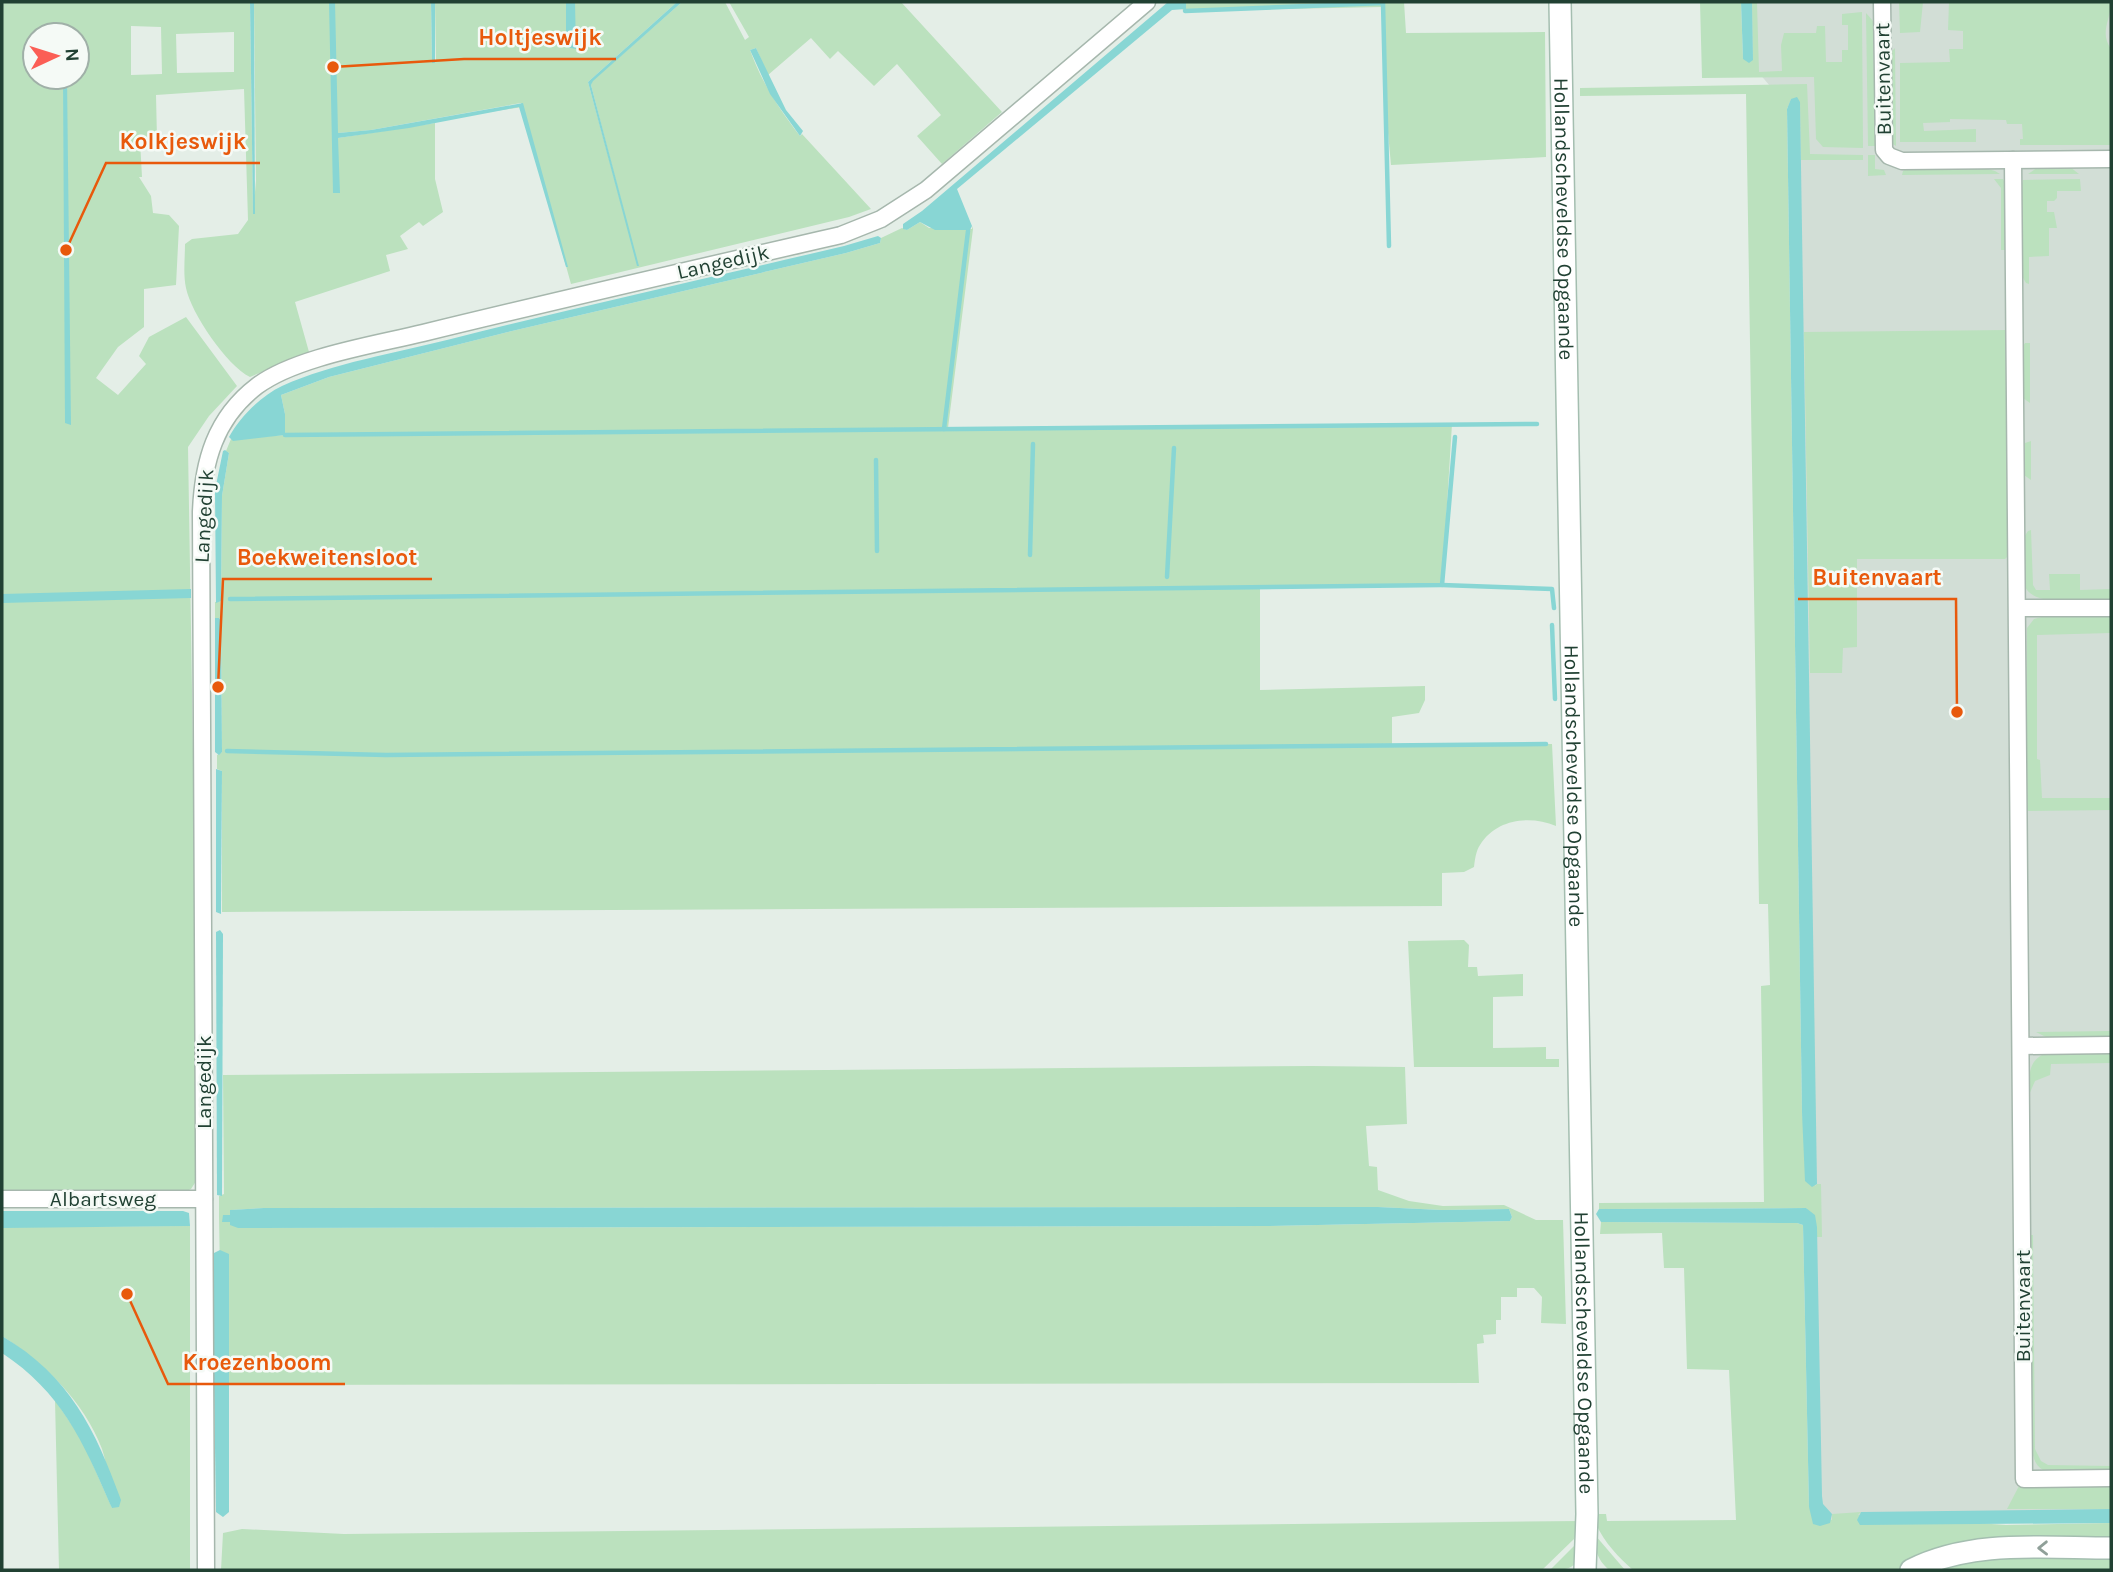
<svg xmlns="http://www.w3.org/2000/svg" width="2113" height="1572" font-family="Karla,sans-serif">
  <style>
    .built { fill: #d2ded6 }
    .green { fill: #bbe1be; fill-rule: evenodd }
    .water { fill: #88d6d4 }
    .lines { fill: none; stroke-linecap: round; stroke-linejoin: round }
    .stream { stroke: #88d6d4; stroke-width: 4.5 }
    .street-casing { stroke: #a6b7ad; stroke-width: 19 }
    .secondary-casing { stroke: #a4beb0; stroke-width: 24 }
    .street { stroke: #fff; stroke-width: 16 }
    .secondary { stroke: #fff; stroke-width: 21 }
    .oneway { stroke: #90a099 }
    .labels { text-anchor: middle; stroke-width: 5; stroke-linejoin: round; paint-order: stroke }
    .street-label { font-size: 21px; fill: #214133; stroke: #f5faf6 }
    .leader { fill: none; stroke: #e8590c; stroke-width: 2.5 }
    .callout-dot { fill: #e8590c; stroke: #f5faf6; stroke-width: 2.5 }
    .callout-label { font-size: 23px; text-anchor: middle; font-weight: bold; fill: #e8590c; stroke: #f5faf6; stroke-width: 5; stroke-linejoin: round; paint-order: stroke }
  </style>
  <rect width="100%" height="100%" fill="#e4eee7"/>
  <!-- built -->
  <path class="built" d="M1746,2H2111V1516L1818,1520L1793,113L1747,59Z"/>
  <!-- green -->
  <g class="green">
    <path d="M2,2H250L253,214L256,181L254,2H431L432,62H436L435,2H677L588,82L638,266L591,85L592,81L682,2H725L745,40L749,37L729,2H901L1002,112L942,164L917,136L941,115L897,64L874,86L838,51L830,59L811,38L768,75L756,48L750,50C761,81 779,109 800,136L802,134L871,209L849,217L571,284L522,107L483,113L521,106V103L371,130L338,133V138L435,123V179L443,212L423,226L419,222L400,236L408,249L386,255L390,271L295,302L309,352L250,377C227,366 191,313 186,288C183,274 185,258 185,244L192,239L238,234L248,220L244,89L156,95L157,139L140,140L142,177H139L151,196L153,213L169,215L179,226L176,285L144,289V327L118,347L96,378L118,395L146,364L139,356L149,337L186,317L237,386L209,416L188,447L200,1175L191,1189L182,1193L2,1192ZM131,26L161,27L162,74L131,75ZM234,32V72L177,73L176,34ZM35,35H77V77H35Z"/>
    <path d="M1186,2H1404L1406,33L1545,32L1546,157L1391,165L1386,111L1382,7L1185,11L1182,9L1186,8Z"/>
    <path d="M1700,2H1741L1743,59H1753L1752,2H1757L1759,72L1782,71L1781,45L1784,33H1816L1817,26H1825L1826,62H1842V50H1848V25H1842V14L1862,12L1863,148L1823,147L1816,139L1814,77L1702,78Z"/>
    <path d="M1899,2H1923L1920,32L1900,33Z"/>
    <path d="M1949,2H2111C2111,20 2099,32 2111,49V145H2020V139H2023L2022,124H2007L2006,120L1950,119V122L1923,123L1924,131L1976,129V142H1900V63L1950,62L1949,49H1963V31L1948,30Z"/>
    <path d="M1866,13L1873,21L1875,146H1868Z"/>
    <path d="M1895,48L1896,146L1891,143V52Z"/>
    <path d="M1807,84L1810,154L1863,155V160H1801L1800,102L1791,99L1787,109L1802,1113L1815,1186L1817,1184H1821L1822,1237H1817V1227L1806,1208L1599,1209V1203L1764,1202L1761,986L1770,985L1768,904H1759L1746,94L1580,96V88Z"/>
    <path d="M1868,155H1875V169L1884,170L1886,175L1868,176Z"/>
    <path d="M2070,167L2079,174H2028L2037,168Z"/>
    <path d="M1908,168H1984L1995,171L2000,174L1902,175L1903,171Z"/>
    <path d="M1994,179H2003L2006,185L2007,250H2001V188Z"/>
    <path d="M2080,179L2081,191H2057V198L2054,201H2047V212H2054L2057,228H2049V256L2029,257V284L2026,283L2022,276L2021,188L2023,180Z"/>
    <path d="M920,222L929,228L972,229V226L973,229L948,428L1452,424L1442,585H1260V690L1425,686V700L1419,713L1392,717V745L1552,744L1556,826C1530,815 1496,819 1480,845C1476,851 1475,859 1474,867L1464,872L1442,873V906L222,912V771L217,769V755L222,752L221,621L219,618H215V602L221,601L222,496L229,453L226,451L231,439L285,435V414L281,395L329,377L512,331L846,253L880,243L881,238L902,228L907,230Z"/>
    <path d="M2008,330L2010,554L2005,559H1857V647L1843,648L1842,673H1810L1804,332Z"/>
    <path d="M2025,343H2030V403L2023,398L2022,348Z"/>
    <path d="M2031,441V480L2024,475L2025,443Z"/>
    <path d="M2031,530L2033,585L2036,590H2050L2049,574H2080V590L2111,589V600C2090,600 2029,610 2024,583C2022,568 2024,552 2024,537L2028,531Z"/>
    <path d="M2111,615V633L2037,635V759L2040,760L2042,798H2111V810L2026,811L2027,628L2034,619L2045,616Z"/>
    <path d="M1464,940L1469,945L1468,967H1477L1478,976L1523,974V996L1493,997V1048L1546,1047V1059H1559V1067H1414L1408,941Z"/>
    <path d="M2111,1031V1038H2048L2036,1032Z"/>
    <path d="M2050,1052H2111V1063L2051,1064L2050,1075L2035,1081L2029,1095C2029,1076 2027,1058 2050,1052Z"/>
    <path d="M1312,1066L1405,1067L1407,1124L1366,1126L1369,1166L1377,1167L1378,1190L1409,1201L1443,1206L1504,1205L1536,1220H1563L1566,1324L1541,1323L1542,1297L1534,1288H1517V1297H1501V1320H1496V1334L1483,1335L1484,1343L1477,1344L1479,1383L222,1385L219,1216V1196L224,1194L223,1075ZM1378,1207L1442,1210L1509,1209L1512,1217L1510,1221L1270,1226L239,1228L230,1222L231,1210L264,1208Z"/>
    <path d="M1601,1222L1797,1223L1803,1225L1809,1507L1832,1520V1514L1861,1512L1858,1515L2006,1525L2111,1523V1543L1901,1570H1633C1617,1556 1600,1538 1593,1516L1598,1514H1606L1607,1521L1736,1520L1729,1370L1687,1369L1684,1268H1664L1662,1233L1600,1234Z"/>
    <path d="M190,1226V1570H59L55,1400L82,1440L112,1508C109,1489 108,1466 102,1449C84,1401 43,1362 2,1336V1227Z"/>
    <path d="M2030,1235H2033L2035,1449L2041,1461L2048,1465L2111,1466V1472C2095,1472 2057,1477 2043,1470C2034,1465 2032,1454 2032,1445Z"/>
    <path d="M2019,1486H2111V1509H2007Z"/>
    <path d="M1581,1521L1574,1539L1542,1570H221L223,1533L242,1529L344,1534Z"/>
    <path d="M1595,1535L1625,1570H1609C1597,1559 1595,1551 1595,1535Z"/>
    <path d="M1581,1539C1575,1565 1579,1570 1550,1570Z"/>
    <path d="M2111,1553V1570H1925L1977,1555Z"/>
  </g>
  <!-- water -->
  <g class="water">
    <path d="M250,2H254L255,214H253Z"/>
    <path d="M329,2H335L338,133L371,130L523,103L568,267H566L519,107L409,128L338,138L340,193H333Z"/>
    <path d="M431,2H435V63H432Z"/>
    <path d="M566,2H575L576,49L566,47Z"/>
    <path d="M677,2H682L593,81L591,85L639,266H637L588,82Z"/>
    <path d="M1168,2H1186V9L1172,10L957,189L972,226L970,230H935L920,222L907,230L903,229V224L922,211Z"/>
    <path d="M1741,2H1752L1753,60L1749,63L1743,59Z"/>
    <path d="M756,48L786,110L803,131L800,136L770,94L750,50Z"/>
    <path d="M63,77H67L71,425L65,423Z"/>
    <path d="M1797,97L1800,102L1817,1184L1812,1187L1805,1181L1802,1113L1787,109L1791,99Z"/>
    <path d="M878,236L881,238L880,243L846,253L512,331L329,377L281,395L285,414V435L233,441L229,437C240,417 261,396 282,386C333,363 396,353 451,339C581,306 713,277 844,246Z"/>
    <path d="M225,450L229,453L222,496L221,601L216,603L215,490L223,451Z"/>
    <path d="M191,589V598L2,603V594Z"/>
    <path d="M215,618H219L221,621L222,752L219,755L215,752Z"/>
    <path d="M216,769L222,771L221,914L216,912Z"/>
    <path d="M220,930L223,934L222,1196L217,1195L216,932Z"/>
    <path d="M1378,1207L1442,1210L1509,1209L1512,1217L1510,1221L1270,1226L238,1228L230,1225V1222H222L223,1215H230V1210L264,1208Z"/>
    <path d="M1806,1208L1815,1215L1817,1227L1822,1496L1823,1504L1832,1514L1830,1523L1820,1526L1813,1524L1809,1507L1803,1225L1797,1223L1601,1222L1596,1214L1599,1209Z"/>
    <path d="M2,1211H183L189,1213L190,1226L2,1228Z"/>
    <path d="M220,1250L229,1254V1512L223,1517L216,1512L212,1254Z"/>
    <path d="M2,1336C70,1376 95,1429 121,1500L119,1507L112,1508L110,1504C83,1441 61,1392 2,1353Z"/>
    <path d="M2111,1509V1523L1860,1525L1857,1520L1861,1512Z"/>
  </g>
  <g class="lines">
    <!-- stream -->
    <g class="stream">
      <path d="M1185,11L1383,3L1389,246"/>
      <path d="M944,429L968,231"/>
      <path d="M285,435L1537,424"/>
      <path d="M876,460L877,551"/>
      <path d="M1030,555L1033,444"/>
      <path d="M1167,577L1174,448"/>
      <path d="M1442,585L1552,589L1554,608"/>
      <path d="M230,599L1442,585L1455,437"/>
      <path d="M1552,625L1555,699"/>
      <path d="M227,751L386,755L1546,744"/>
    </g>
    <defs>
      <g id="street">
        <path d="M1882,2L1884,150L1889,156L1902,161L2111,159"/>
        <path d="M2013,160L2024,1479L2111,1478"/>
        <path d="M2018,608H2111"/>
        <path d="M2021,1046L2111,1045"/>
        <path d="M2,1199H204"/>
        <path d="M206,1570L201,512C203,462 215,418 257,386C296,357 374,345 423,333C562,299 702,267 841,235L881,219L926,190L1147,2"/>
      </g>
      <g id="secondary">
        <path id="s1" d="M1560,2L1587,1514L1585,1570"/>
        <path d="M1911,1570C1972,1539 2045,1548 2111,1548"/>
      </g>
    </defs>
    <!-- street casing -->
    <use href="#street" class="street-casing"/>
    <!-- secondary casing -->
    <use href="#secondary" class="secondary-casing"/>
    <!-- street -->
    <use href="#street" class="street"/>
    <!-- secondary -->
    <use href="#secondary" class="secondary"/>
  </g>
  <!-- one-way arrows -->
  <defs><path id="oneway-chevron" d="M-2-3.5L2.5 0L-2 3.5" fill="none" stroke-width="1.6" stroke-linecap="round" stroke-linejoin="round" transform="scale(1.75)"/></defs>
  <use class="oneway" href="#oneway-chevron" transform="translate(2043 1548) rotate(179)"/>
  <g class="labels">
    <!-- street labels -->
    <g class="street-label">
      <text transform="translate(1883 79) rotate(-91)" y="7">Buitenvaart</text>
      <text dy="7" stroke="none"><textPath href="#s1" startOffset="217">Hollandscheveldse Opgaande</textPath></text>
      <text transform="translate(723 262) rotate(-13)" y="7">Langedijk</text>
      <text transform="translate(204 516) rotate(-87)" y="7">Langedijk</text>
      <text dy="7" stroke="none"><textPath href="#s1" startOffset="784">Hollandscheveldse Opgaande</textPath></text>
      <text transform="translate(204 1082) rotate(-90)" y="7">Langedijk</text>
      <text x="103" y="1206">Albartsweg</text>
      <text transform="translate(2023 1306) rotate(-90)" y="7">Buitenvaart</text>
      <text dy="7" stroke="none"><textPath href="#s1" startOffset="1351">Hollandscheveldse Opgaande</textPath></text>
    </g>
  </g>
  <!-- callouts -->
  <path class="leader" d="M333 67L464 59H616M66 250L106 163H260M218 687L223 579H432M1957 712L1956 599H1798M127 1294L168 1384H345"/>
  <g class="callout-dot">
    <circle cx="333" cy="67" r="7"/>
    <circle cx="66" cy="250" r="7"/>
    <circle cx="218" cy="687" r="7"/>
    <circle cx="1957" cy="712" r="7"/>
    <circle cx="127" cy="1294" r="7"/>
  </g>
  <g class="callout-label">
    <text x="540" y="45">Holtjeswijk</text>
    <text x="183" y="149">Kolkjeswijk</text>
    <text x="327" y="565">Boekweitensloot</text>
    <text x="1877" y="585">Buitenvaart</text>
    <text x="257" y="1370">Kroezenboom</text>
  </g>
  <!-- border -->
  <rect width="2113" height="1572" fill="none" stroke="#214133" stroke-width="7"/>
  <!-- north arrow -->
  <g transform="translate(56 56) rotate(86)"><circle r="33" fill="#f5faf6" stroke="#a0b0a8" stroke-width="2"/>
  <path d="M0-5L12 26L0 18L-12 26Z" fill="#fb5e55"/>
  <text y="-10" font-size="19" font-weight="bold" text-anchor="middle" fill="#214133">N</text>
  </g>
</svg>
